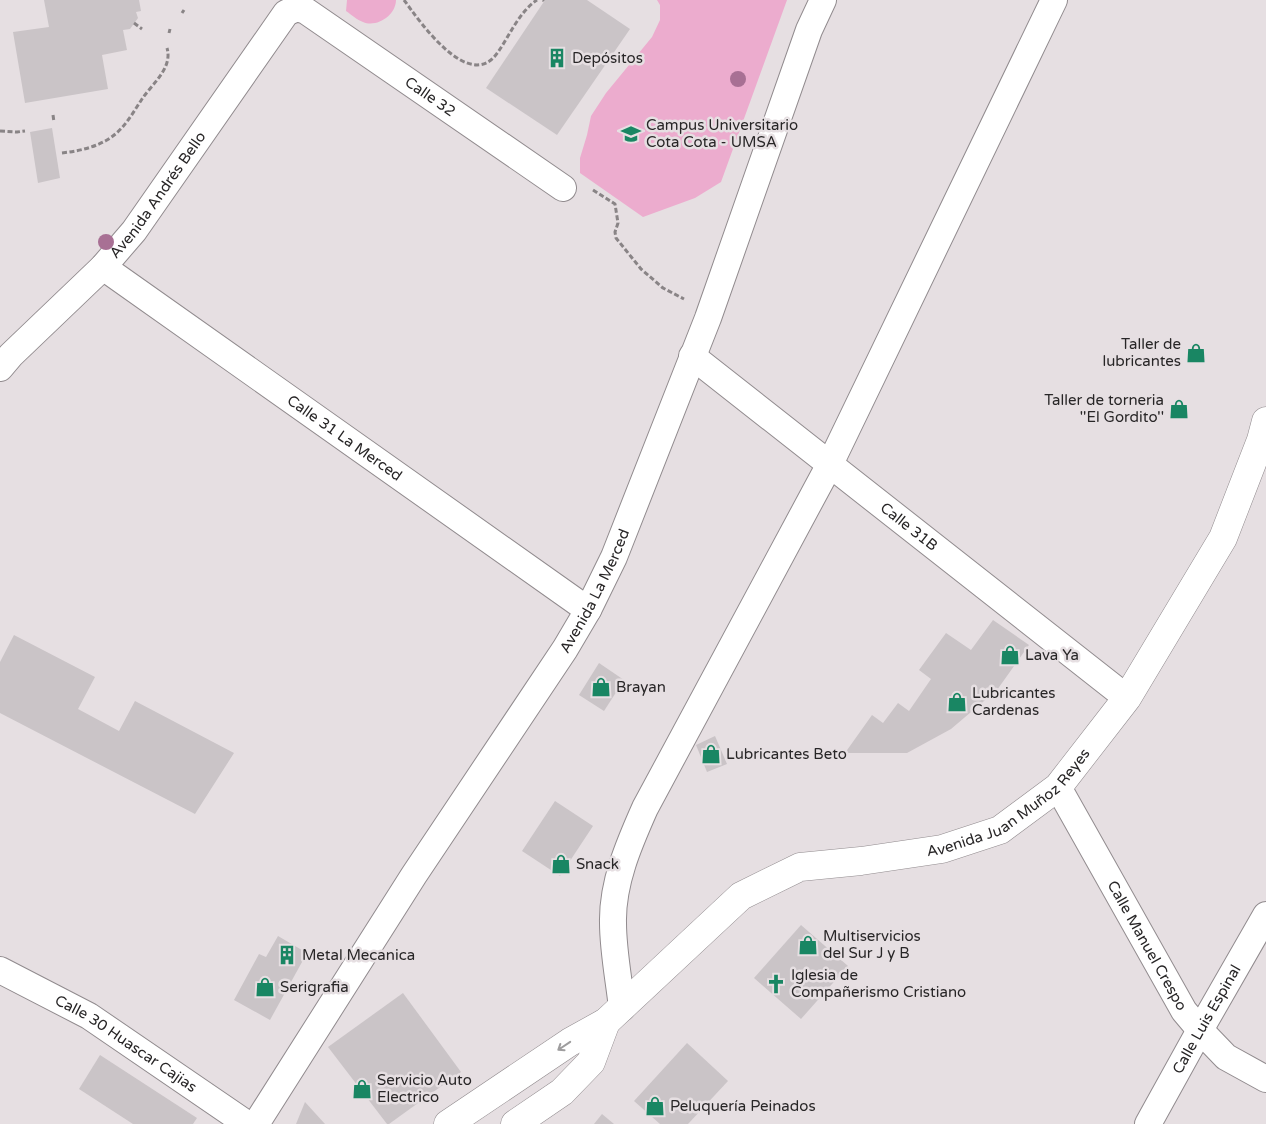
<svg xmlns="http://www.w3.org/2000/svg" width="1266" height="1124" font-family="'Varela Round',sans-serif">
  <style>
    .green { fill: #ecacce }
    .building { fill: #cac4c7 }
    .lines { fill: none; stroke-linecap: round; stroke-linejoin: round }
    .street-casing { stroke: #918b8e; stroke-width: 28 }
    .primary-casing { stroke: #918b8e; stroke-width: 29 }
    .path { stroke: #898486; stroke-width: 3; stroke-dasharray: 5 2.5; stroke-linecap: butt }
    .street { stroke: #fff; stroke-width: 26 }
    .primary { stroke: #fff; stroke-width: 28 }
    .tree { fill: #a87094 }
    .oneway { stroke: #9e9d9e }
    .labels { text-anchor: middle; stroke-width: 5; stroke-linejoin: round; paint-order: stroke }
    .poi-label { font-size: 15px; fill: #282627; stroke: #e6dfe2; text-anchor: start }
    .street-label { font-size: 15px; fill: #282627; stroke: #e6dfe2 }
  </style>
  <rect width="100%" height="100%" fill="#e6dfe2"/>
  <!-- green -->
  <g class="green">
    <path d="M347,0H396C396,15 377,28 363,22C357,20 352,15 346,11Z"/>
    <path d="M657,0H787L721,182L695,198L643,217L580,173V158L587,135L591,116L606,93L652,37L660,20V5Z"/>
  </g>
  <!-- building -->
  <g class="building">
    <path d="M44,0H139L141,11L136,12L138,18L130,29L123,30L127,50L102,55L108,89L25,103L13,32L49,27Z"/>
    <path d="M545,0H587L630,29L557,135L486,88Z"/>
    <path d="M52,128L60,178L38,183L30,132Z"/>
    <path d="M993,620L1029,645L997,690L951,729L907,753H845L872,715L883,723L898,703L909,711L931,679L919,670L946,633L971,650Z"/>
    <path d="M14,635L95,677L78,709L119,731L135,701L234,753L195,814L0,713V662Z"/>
    <path d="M599,663L624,680L604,711L579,695Z"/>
    <path d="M715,736L727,764L707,772L696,745Z"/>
    <path d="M555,801L593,826L560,876L522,851Z"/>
    <path d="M801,925L848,966L801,1019L754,978Z"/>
    <path d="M278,936L307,953L270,1020L234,1000L259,954L266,957Z"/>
    <path d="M403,993L461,1072L389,1124H387L328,1047Z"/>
    <path d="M687,1043L728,1081L688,1124H660L634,1101Z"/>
    <path d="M100,1055L197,1118L193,1124H133L79,1089Z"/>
    <path d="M305,1102L325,1124H296Z"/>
    <path d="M602,1114L614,1124H594Z"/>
  </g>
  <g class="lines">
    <defs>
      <g id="street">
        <path id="s1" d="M103,267L588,610"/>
        <path id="s2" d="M692,356L1127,698"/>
        <path id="s3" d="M0,368L11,355L103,267L134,231L286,13L297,8L306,11L563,188"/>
        <path id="s4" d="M1058,787L1184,1011L1200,1030L1226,1057L1266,1079"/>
        <path id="s5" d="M0,970L89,1016L247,1124"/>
        <path d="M622,1008C619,980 613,951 613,923C612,883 629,844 645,808L830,464L1054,0"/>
        <path id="s6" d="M256,1124L414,875L565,649L588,610L614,557L708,318L809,30L823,0"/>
        <path id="s7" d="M1148,1124L1200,1030L1266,915"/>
      </g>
      <g id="primary">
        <path id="s8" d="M448,1124L570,1042L606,1022L741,896L800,867L861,861L942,849L1000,830L1058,787L1127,698L1223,538L1261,440L1266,421"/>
        <path d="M515,1124L562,1092L591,1062L606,1022"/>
      </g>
    </defs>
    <!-- street casing -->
    <use href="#street" class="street-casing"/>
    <!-- primary casing -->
    <use href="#primary" class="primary-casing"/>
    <!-- path -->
    <g class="path">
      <path d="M404,0C420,22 470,94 498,52C510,35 519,12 537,0"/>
      <path d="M543,0L544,1"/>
      <path d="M182,13L184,10"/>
      <path d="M134,23L142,29"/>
      <path d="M169,33L170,29"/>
      <path d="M53,115L54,122"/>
      <path d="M0,131L17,132L25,131"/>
      <path d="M62,153C78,151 93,148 107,140C124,130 132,114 142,99C152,84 173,68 167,48"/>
      <path d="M593,190L615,204L618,223L615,232L616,238L641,269L663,288L684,299"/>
    </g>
    <!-- street -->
    <use href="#street" class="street"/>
    <!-- primary -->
    <use href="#primary" class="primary"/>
  </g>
  <!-- trees -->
  <g class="tree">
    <circle cx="738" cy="79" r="8"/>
    <circle cx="106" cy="242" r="8"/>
  </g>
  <!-- one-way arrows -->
  <defs><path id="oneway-shaft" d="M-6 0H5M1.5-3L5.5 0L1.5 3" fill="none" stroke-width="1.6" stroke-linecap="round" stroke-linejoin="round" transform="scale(1.25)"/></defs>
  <use class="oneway" href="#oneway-shaft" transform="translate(564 1046) rotate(146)"/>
  <!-- icons -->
  <defs>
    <symbol id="building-bare" viewBox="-9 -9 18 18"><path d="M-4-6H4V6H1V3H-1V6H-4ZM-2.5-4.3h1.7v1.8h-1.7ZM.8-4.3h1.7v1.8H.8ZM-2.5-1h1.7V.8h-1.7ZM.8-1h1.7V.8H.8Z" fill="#198663" stroke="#e6dfe2" stroke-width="2.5" paint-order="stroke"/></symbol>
    <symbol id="university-bare" viewBox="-9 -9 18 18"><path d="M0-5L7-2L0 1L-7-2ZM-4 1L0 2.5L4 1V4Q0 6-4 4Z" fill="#198663" stroke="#e6dfe2" stroke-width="2.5" paint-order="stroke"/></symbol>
    <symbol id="shop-bare" viewBox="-9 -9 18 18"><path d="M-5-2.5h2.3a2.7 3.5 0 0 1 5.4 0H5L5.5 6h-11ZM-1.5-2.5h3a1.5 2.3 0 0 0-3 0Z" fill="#198663" stroke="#e6dfe2" stroke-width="2.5" paint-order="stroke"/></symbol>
    <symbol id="church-bare" viewBox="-9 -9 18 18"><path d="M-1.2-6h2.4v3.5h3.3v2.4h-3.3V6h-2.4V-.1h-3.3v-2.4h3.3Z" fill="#198663" stroke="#e6dfe2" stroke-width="2.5" paint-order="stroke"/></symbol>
  </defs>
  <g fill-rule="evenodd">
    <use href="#building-bare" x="543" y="44" width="28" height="28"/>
    <use href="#university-bare" x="617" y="120" width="28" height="28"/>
    <use href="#shop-bare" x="1182" y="339" width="28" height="28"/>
    <use href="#shop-bare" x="1165" y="395" width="28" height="28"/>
    <use href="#shop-bare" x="996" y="641" width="28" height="28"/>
    <use href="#shop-bare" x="587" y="673" width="28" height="28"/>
    <use href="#shop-bare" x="943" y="688" width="28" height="28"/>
    <use href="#shop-bare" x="697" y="740" width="28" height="28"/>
    <use href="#shop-bare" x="547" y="850" width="28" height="28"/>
    <use href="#shop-bare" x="794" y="931" width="28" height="28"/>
    <use href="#building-bare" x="273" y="941" width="28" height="28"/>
    <use href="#church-bare" x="762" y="970" width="28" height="28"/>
    <use href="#shop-bare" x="251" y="973" width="28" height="28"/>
    <use href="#shop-bare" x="348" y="1075" width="28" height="28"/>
    <use href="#shop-bare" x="641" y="1092" width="28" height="28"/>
  </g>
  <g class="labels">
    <!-- poi labels -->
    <g class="poi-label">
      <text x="572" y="63">Depósitos</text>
      <text x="646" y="130">Campus Universitario<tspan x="646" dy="17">Cota Cota - UMSA</tspan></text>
      <text x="1181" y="349" text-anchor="end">Taller de<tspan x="1181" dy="17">lubricantes</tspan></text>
      <text x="1164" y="405" text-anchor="end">Taller de torneria<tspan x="1164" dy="17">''El Gordito''</tspan></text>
      <text x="1025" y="660">Lava Ya</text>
      <text x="616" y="692">Brayan</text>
      <text x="972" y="698">Lubricantes<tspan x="972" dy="17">Cardenas</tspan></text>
      <text x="726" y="759">Lubricantes Beto</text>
      <text x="576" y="869">Snack</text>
      <text x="823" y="941">Multiservicios<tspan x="823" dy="17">del Sur J y B</tspan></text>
      <text x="302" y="960">Metal Mecanica</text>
      <text x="791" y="980">Iglesia de<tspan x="791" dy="17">Compañerismo Cristiano</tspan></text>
      <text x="280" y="992">Serigrafia</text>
      <text x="377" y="1085">Servicio Auto<tspan x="377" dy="17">Electrico</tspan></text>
      <text x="670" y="1111">Peluquería Peinados</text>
    </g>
    <!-- street labels -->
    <g class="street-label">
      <text dy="5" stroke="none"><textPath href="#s3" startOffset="630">Calle 32</textPath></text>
      <text dy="5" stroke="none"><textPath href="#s3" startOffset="235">Avenida Andrés Bello</textPath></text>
      <text dy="5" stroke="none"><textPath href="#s1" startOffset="296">Calle 31 La Merced</textPath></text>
      <text dy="5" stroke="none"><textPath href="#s2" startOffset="276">Calle 31B</textPath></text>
      <text dy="5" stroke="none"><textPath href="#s6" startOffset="632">Avenida La Merced</textPath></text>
      <text dy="5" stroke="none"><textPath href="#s8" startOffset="664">Avenida Juan Muñoz Reyes</textPath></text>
      <text dy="5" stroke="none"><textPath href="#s4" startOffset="182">Calle Manuel Crespo</textPath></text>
      <text dy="5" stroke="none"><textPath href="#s7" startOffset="120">Calle Luis Espinal</textPath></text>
      <text dy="5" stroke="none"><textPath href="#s5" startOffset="146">Calle 30 Huascar Cajias</textPath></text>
    </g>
  </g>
</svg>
